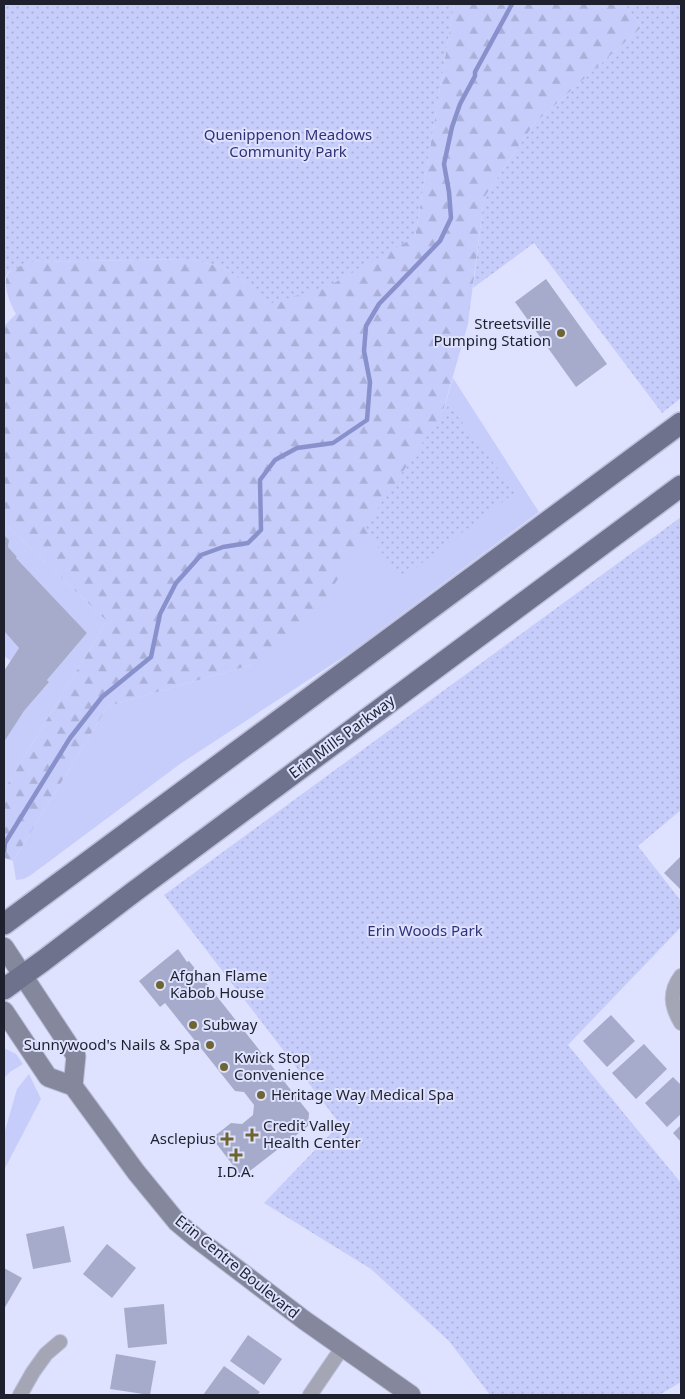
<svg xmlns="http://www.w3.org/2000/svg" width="685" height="1399" font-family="'Noto Sans',sans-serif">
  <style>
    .green { fill: #c6cdfa }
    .forest { fill: url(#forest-firs) }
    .park { fill: url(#park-dots) }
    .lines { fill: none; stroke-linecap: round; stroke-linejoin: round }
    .stream { stroke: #8991cd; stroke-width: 4.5 }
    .building { fill: #a6abcb }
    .street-casing { stroke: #bbbfd8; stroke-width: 16 }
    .secondary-casing { stroke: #bbbfd8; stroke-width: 21 }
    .primary-casing { stroke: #bbbfd8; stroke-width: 24 }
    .street { stroke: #a4a6b5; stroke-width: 14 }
    .secondary { stroke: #85889d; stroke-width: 19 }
    .primary { stroke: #6f728c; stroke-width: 21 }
    .poi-dot { fill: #6f6532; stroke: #dee2fe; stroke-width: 2 }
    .labels { text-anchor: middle; stroke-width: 4; stroke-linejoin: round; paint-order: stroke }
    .park-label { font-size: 15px; fill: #313179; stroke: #dee2fe }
    .poi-label { font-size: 15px; fill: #1e202d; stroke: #dee2fe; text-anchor: start }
    .street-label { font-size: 15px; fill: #1e202d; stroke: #dee2fe }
  </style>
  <defs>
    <pattern id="forest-firs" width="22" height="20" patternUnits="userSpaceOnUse" patternTransform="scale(1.25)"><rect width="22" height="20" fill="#c6cdfa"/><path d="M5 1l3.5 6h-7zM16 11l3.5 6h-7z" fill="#aab0d7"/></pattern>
    <pattern id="park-dots" width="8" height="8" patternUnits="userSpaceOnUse" patternTransform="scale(1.25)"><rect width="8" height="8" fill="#c6cdfa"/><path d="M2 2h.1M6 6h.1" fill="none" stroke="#aab0d7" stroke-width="1.8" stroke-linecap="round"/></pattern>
  </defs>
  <rect width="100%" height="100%" fill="#dee2fe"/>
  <!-- green -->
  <g class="green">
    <path d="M453,378L539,512L351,652L180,764L31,875L24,879L16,880L13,861L108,706L251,665L438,428Z"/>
    <path d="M4,523L107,621L4,790V742L24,711L49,682L47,680L87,633L16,558L17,557L8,547L9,540L4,535Z"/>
    <path d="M4,631L19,648L11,661L4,656Z"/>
    <path d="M4,1048L16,1054L23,1064L10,1072L4,1078Z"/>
    <path d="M29,1074L41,1099L4,1170V1134L17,1089Z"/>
  </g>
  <!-- forest -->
  <path class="forest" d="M454,4H624L642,27L534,124L484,198L468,324L438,428L324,600L251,665L108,706L13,861L4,858V790L107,621L4,523V326L16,314C10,303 0,281 10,271C16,267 23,265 28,262L191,259L224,268L246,283L415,237Z"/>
  <!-- park -->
  <g class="park">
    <path d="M4,4H454L415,237L329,286L272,303L246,283L224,268L191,259L29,262L8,272L4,280Z"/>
    <path d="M624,4H681V398L662,413L534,243L473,288L484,198L534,124L642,27Z"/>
    <path d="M448,406L452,409L516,492L401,579L364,528Z"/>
    <path d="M681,517V810L638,846L681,901V927L568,1045L681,1183V1382L659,1395H490L449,1341L371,1269L264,1203L340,1124L164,895Z"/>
  </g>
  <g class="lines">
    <!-- stream -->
    <path class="stream" d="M4,851L5,843L70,738L102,697L151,657L160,614L176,583L201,555L223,547L248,543L261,530L260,480L275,460L297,448L333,443L367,420L370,382L364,351L366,326L379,304L440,241L451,218L449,192L444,164L452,127L460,104L475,76V72L512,4"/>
  </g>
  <!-- building -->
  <g class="building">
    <path d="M546,279L607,364L576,387L515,302Z"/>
    <path d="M4,535L9,540L8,547L17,557L16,558L87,633L47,680L49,682L24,711L4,742V671L19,648L4,631Z"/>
    <path d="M681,856V890L664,873Z"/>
    <path d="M178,949L187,962L189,961L309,1113L308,1126L242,1177L212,1138L231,1123L242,1124L253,1115L254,1105L244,1092L235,1091L165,1003L160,1007L139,981Z"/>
    <path d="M611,1015L635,1041L607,1067L583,1041Z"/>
    <path d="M644,1044L667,1069L636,1099L612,1073Z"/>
    <path d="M673,1077L681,1085V1114L667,1127L645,1103Z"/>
    <path d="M681,1125V1142L673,1133Z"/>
    <path d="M64,1226L71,1262L33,1269L26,1234Z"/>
    <path d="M107,1244L136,1268L112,1298L83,1274Z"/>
    <path d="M4,1268L22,1278L4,1309Z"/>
    <path d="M164,1304L167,1344L128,1348L124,1308Z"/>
    <path d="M248,1335L282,1359L264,1385L230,1361Z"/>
    <path d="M116,1354L156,1361L150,1395L110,1389Z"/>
    <path d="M224,1366L260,1392L257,1395H203Z"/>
  </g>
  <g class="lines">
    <defs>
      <g id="street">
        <path d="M681,976C669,992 671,1006 681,1023"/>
        <path d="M20,1395L33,1372L46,1354L60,1342"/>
        <path d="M310,1395L342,1348"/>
      </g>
      <g id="secondary">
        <path d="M4,947L76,1056L73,1086"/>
        <path d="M4,1011L48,1077L73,1086L136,1172L177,1222L196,1238L304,1320L411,1395"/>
      </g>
      <g id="primary">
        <path d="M4,924L681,423"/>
        <path d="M4,989L43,961L135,891L681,486"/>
      </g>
    </defs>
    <!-- street casing -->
    <use href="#street" class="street-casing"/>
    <!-- secondary casing -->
    <use href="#secondary" class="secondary-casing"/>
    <!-- primary casing -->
    <use href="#primary" class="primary-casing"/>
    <!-- street -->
    <use href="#street" class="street"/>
    <!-- secondary -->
    <use href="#secondary" class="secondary"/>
    <!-- primary -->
    <use href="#primary" class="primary"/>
  </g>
  <!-- markers -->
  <g class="poi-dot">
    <circle cx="561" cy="333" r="5"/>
    <circle cx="160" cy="985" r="5"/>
    <circle cx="193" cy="1025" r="5"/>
    <circle cx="210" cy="1045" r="5"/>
    <circle cx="224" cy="1067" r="5"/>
    <circle cx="261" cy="1095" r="5"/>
    <path d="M249.5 1127.5h5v5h5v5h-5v5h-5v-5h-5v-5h5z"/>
    <path d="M224.5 1131.5h5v5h5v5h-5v5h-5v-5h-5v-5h5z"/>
    <path d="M233.5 1147.5h5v5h5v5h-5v5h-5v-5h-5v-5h5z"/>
  </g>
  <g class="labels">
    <!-- park labels -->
    <g class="park-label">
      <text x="288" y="140">Quenippenon Meadows<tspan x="288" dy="17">Community Park</tspan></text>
      <text x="425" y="936">Erin Woods Park</text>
    </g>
    <!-- poi labels -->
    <g class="poi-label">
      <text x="551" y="329" text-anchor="end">Streetsville<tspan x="551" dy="17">Pumping Station</tspan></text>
      <text x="170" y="981">Afghan Flame<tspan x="170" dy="17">Kabob House</tspan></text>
      <text x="203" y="1030">Subway</text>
      <text x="200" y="1050" text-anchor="end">Sunnywood's Nails &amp; Spa</text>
      <text x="234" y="1063">Kwick Stop<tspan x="234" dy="17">Convenience</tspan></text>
      <text x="271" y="1100">Heritage Way Medical Spa</text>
      <text x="263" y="1131">Credit Valley<tspan x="263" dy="17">Health Center</tspan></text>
      <text x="216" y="1144" text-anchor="end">Asclepius</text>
      <text x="236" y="1177" text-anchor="middle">I.D.A.</text>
    </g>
    <!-- street labels -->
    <g class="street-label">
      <text transform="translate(342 737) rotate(-37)" y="5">Erin Mills Parkway</text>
      <text transform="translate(237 1267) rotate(39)" y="5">Erin Centre Boulevard</text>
    </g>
  </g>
  <!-- border -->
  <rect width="685" height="1399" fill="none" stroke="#1e202d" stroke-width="10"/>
</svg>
